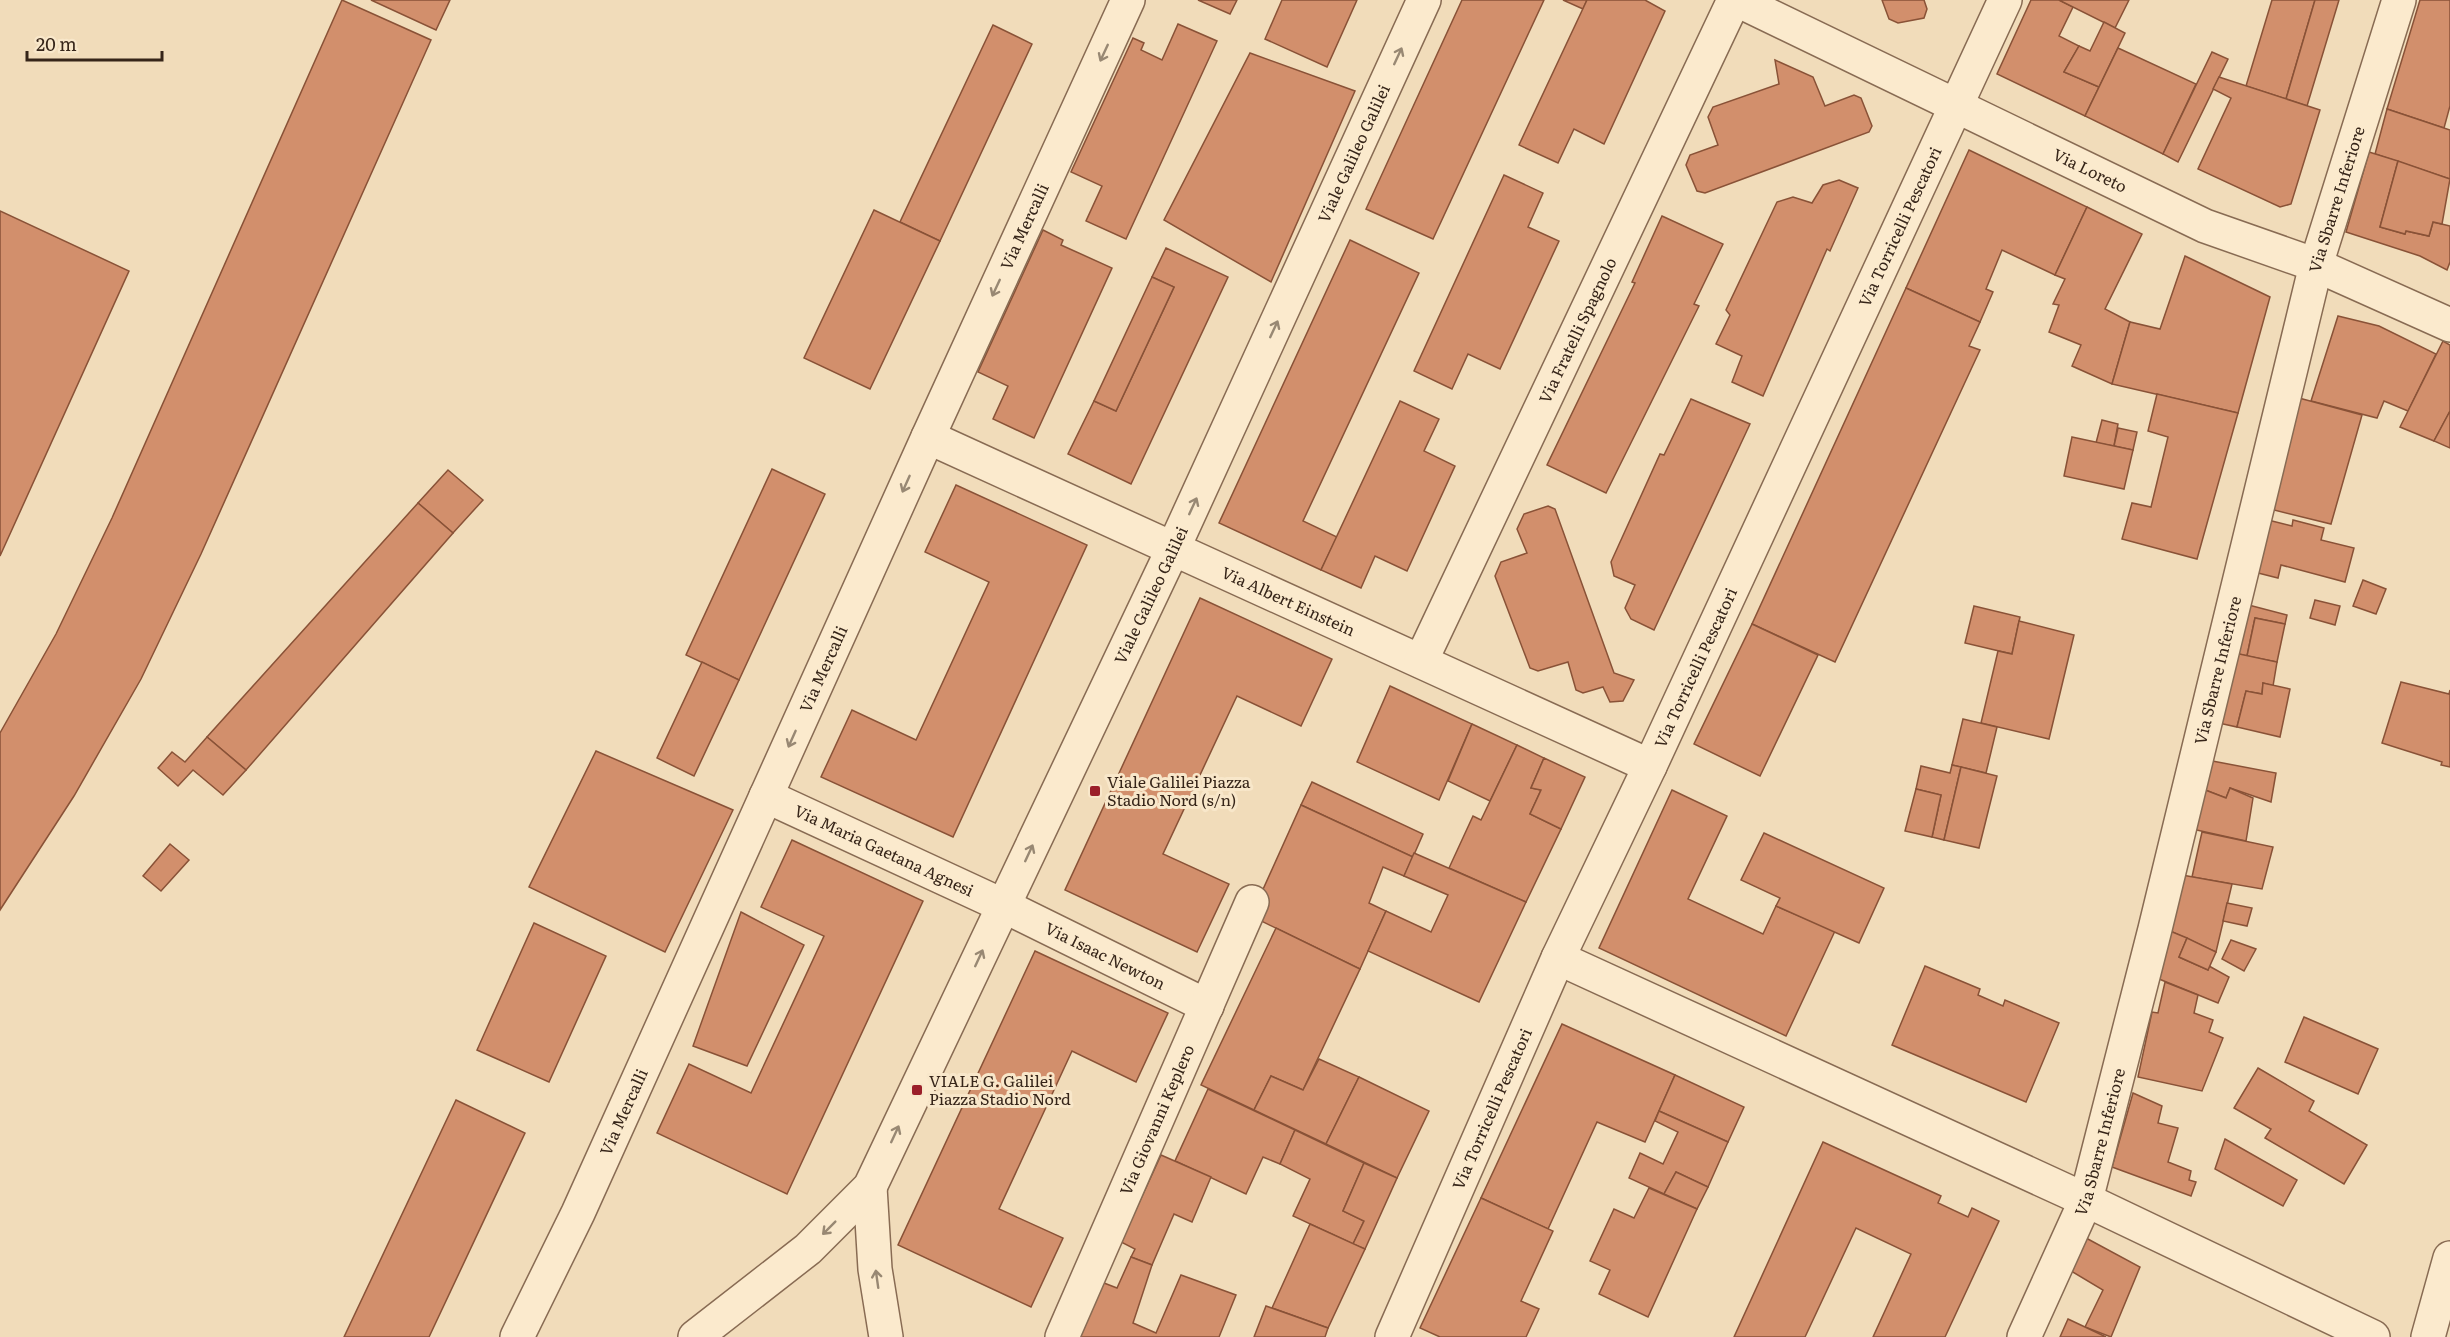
<svg xmlns="http://www.w3.org/2000/svg" width="2450" height="1337" font-family="Literata,serif">
  <style>
    .building { fill: #d28f6c; stroke: #895237; stroke-width: 1.5 }
    .lines { fill: none; stroke-linecap: round; stroke-linejoin: round }
    .minor-casing { stroke: #886b53; stroke-width: 36 }
    .tertiary-casing { stroke: #886b53; stroke-width: 36 }
    .minor { stroke: #fbeacd; stroke-width: 33 }
    .tertiary { stroke: #fbeacd; stroke-width: 33 }
    .oneway { stroke: #988873 }
    .poi-dot { fill: #9b1f29; stroke: #f8e7ca; stroke-width: 2 }
    .labels { text-anchor: middle; stroke-width: 6; stroke-linejoin: round; paint-order: stroke }
    .street-label { font-size: 16px; fill: #362519; stroke: #f8e7ca }
    .poi-label { font-size: 16px; fill: #362519; stroke: #f8e7ca; text-anchor: start }
  </style>
  <rect width="100%" height="100%" fill="#f1dcba"/>
  <!-- building -->
  <g class="building">
    <path d="M342,0L431,40L201,554L141,679L74,796L0,910V733L56,634L112,518Z"/>
    <path d="M371,0H450L436,30Z"/>
    <path d="M1198,0H1237L1230,14Z"/>
    <path d="M1282,0H1357L1327,67L1265,39Z"/>
    <path d="M1462,0H1544L1433,239L1366,209Z"/>
    <path d="M1563,0H1587L1583,9Z"/>
    <path d="M1587,0H1645L1665,11L1604,144L1574,129L1558,163L1519,145Z"/>
    <path d="M1882,0H1924L1927,9L1924,18L1898,23L1889,19Z"/>
    <path d="M2031,0H2059L2073,7L2059,36L2079,46L2064,72L2099,87L2085,116L1997,74Z"/>
    <path d="M2059,0H2129L2115,28Z"/>
    <path d="M2272,0H2315L2286,99L2246,86Z"/>
    <path d="M2315,0H2339L2307,106L2286,99Z"/>
    <path d="M2420,0H2450V106L2444,128L2387,109Z"/>
    <path d="M2104,22L2125,33L2099,87L2064,72L2079,46L2090,51Z"/>
    <path d="M1178,24L1217,41L1126,239L1086,221L1102,186L1071,172L1133,38L1144,43L1141,50L1162,60Z"/>
    <path d="M993,25L1032,44L940,241L900,222Z"/>
    <path d="M2118,48L2196,84L2163,154L2085,116Z"/>
    <path d="M2212,52L2228,59L2178,162L2163,154Z"/>
    <path d="M1250,53L1355,91L1271,282L1164,220Z"/>
    <path d="M1775,60L1813,77L1825,106L1854,95L1861,98L1872,126L1869,132L1705,193L1697,191L1686,165L1690,155L1718,145L1708,117L1713,107L1779,84Z"/>
    <path d="M2219,77L2320,110L2291,204L2280,207L2198,169L2231,98L2213,89Z"/>
    <path d="M2387,109L2450,130V179L2375,154Z"/>
    <path d="M1969,150L2087,207L2055,275L2002,250L1986,289L1993,292L1980,322L1906,288Z"/>
    <path d="M2369,152L2398,161L2380,227L2405,234L2406,231L2429,236L2433,222L2450,226V262L2447,270L2420,256L2346,232Z"/>
    <path d="M2398,161L2450,179L2442,224L2433,222L2429,236L2406,231L2405,234L2380,227Z"/>
    <path d="M1504,175L1543,193L1528,227L1559,241L1500,369L1468,354L1452,389L1414,371Z"/>
    <path d="M1839,180L1858,188L1830,251L1827,249L1763,396L1732,382L1742,356L1716,344L1730,315L1726,310L1777,202L1793,197L1812,203L1823,185Z"/>
    <path d="M2087,207L2142,234L2105,309L2130,322L2112,384L2072,366L2081,345L2049,332L2059,305L2053,304L2065,279L2055,275Z"/>
    <path d="M874,210L940,241L870,389L804,358Z"/>
    <path d="M0,211L129,271L0,556Z"/>
    <path d="M1662,216L1723,244L1694,304L1699,306L1606,493L1547,465L1635,283L1632,282Z"/>
    <path d="M1043,230L1063,240L1061,245L1112,268L1034,438L993,419L1008,386L978,372Z"/>
    <path d="M1350,240L1419,273L1303,521L1337,537L1321,570L1219,523Z"/>
    <path d="M1166,248L1228,277L1131,484L1068,454L1094,401L1116,411L1174,287L1152,277Z"/>
    <path d="M2185,256L2270,297L2238,413L2112,384L2130,322L2160,329Z"/>
    <path d="M1152,277L1174,287L1116,411L1094,401Z"/>
    <path d="M1906,288L1980,322L1969,346L1980,350L1835,662L1752,624Z"/>
    <path d="M2338,316L2379,326L2436,354L2408,411L2384,401L2377,418L2311,401Z"/>
    <path d="M2443,341L2450,345V411L2434,441L2400,427Z"/>
    <path d="M2157,394L2238,413L2197,559L2122,539L2132,503L2151,507L2168,437L2148,431Z"/>
    <path d="M2299,398L2362,415L2331,524L2270,509Z"/>
    <path d="M1691,399L1750,424L1654,630L1631,619L1625,608L1635,585L1614,576L1611,562L1660,454L1664,455Z"/>
    <path d="M1400,401L1439,419L1424,451L1455,466L1407,571L1375,556L1361,588L1321,570Z"/>
    <path d="M2450,411V448L2434,441Z"/>
    <path d="M2102,420L2118,424L2114,446L2096,443Z"/>
    <path d="M2118,428L2137,432L2133,450L2114,446Z"/>
    <path d="M2072,437L2133,450L2124,489L2064,476Z"/>
    <path d="M772,469L825,494L739,680L686,655Z"/>
    <path d="M448,470L483,500L453,533L418,503Z"/>
    <path d="M956,485L1087,545L953,837L821,777L852,710L916,740L989,582L925,552Z"/>
    <path d="M418,503L453,533L246,770L207,737Z"/>
    <path d="M1548,506L1555,509L1614,673L1634,680L1623,701L1610,702L1603,687L1583,693L1576,690L1568,662L1538,671L1530,668L1495,576L1501,562L1527,553L1517,529L1524,514Z"/>
    <path d="M2264,519L2292,526L2293,520L2324,528L2321,540L2354,548L2345,582L2281,565L2278,578L2250,571Z"/>
    <path d="M2363,580L2386,589L2376,614L2353,606Z"/>
    <path d="M1200,598L1332,659L1301,726L1237,696L1163,854L1229,884L1197,952L1065,890Z"/>
    <path d="M2315,600L2340,606L2335,625L2310,618Z"/>
    <path d="M2241,603L2287,615L2285,624L2255,618L2247,656L2230,652Z"/>
    <path d="M1974,606L2020,617L2012,654L1965,643Z"/>
    <path d="M2255,618L2285,624L2277,662L2247,656Z"/>
    <path d="M2019,621L2074,635L2049,739L1981,723L1998,651L2012,654Z"/>
    <path d="M1752,624L1818,655L1760,776L1694,744Z"/>
    <path d="M2230,652L2277,662L2273,686L2263,683L2262,694L2246,691L2237,727L2214,722Z"/>
    <path d="M702,662L739,680L694,776L657,758Z"/>
    <path d="M2401,682L2449,694L2450,690V767L2441,765L2442,762L2382,743Z"/>
    <path d="M2263,683L2290,689L2280,737L2237,727L2246,691L2262,694Z"/>
    <path d="M1390,686L1472,724L1439,800L1357,762Z"/>
    <path d="M1963,719L1997,727L1986,773L1952,765Z"/>
    <path d="M1472,724L1517,745L1490,801L1448,781Z"/>
    <path d="M207,737L246,770L223,795L193,770L178,786L158,768L172,752L185,762Z"/>
    <path d="M1517,745L1544,758L1531,788L1541,790L1530,814L1561,829L1526,902L1449,868L1473,816L1481,820Z"/>
    <path d="M596,751L733,810L665,952L529,887Z"/>
    <path d="M1544,758L1585,777L1561,829L1530,814L1541,790L1531,788Z"/>
    <path d="M2207,760L2276,773L2271,802L2230,788L2226,798L2200,788Z"/>
    <path d="M1952,765L1961,767L1944,840L1932,837L1941,795L1916,789L1921,766L1950,773Z"/>
    <path d="M1961,767L1997,776L1979,848L1944,840Z"/>
    <path d="M1312,782L1423,834L1413,857L1301,805Z"/>
    <path d="M2200,788L2226,798L2230,788L2253,798L2246,841L2192,829Z"/>
    <path d="M1916,789L1941,795L1932,837L1905,831Z"/>
    <path d="M1672,790L1727,816L1688,899L1763,934L1776,906L1835,931L1786,1036L1599,948Z"/>
    <path d="M1301,805L1413,857L1404,876L1383,867L1369,903L1386,911L1360,969L1251,916Z"/>
    <path d="M2202,832L2273,847L2262,889L2192,877Z"/>
    <path d="M1764,833L1884,888L1859,943L1776,906L1780,898L1741,880Z"/>
    <path d="M792,840L923,901L787,1194L657,1133L689,1064L751,1093L824,936L761,907Z"/>
    <path d="M170,844L189,860L161,891L143,876Z"/>
    <path d="M1414,853L1526,902L1479,1002L1368,951L1386,911L1431,932L1448,895L1404,876Z"/>
    <path d="M2182,875L2232,884L2216,952L2170,931Z"/>
    <path d="M2227,903L2252,908L2247,926L2223,921Z"/>
    <path d="M741,912L804,945L747,1066L693,1046Z"/>
    <path d="M534,923L606,956L549,1082L477,1050Z"/>
    <path d="M1276,928L1360,969L1303,1090L1271,1076L1254,1110L1201,1085Z"/>
    <path d="M2170,931L2187,938L2179,957L2208,970L2209,966L2229,977L2218,1003L2159,979Z"/>
    <path d="M2187,938L2216,952L2208,970L2179,957Z"/>
    <path d="M2231,940L2256,949L2244,971L2222,959Z"/>
    <path d="M1035,951L1168,1013L1136,1082L1072,1051L999,1209L1063,1238L1031,1307L898,1245Z"/>
    <path d="M1925,966L1980,989L1978,995L2003,1006L2005,1000L2059,1023L2026,1102L1892,1045Z"/>
    <path d="M2165,982L2198,995L2194,1013L2213,1020L2209,1032L2223,1038L2202,1091L2138,1077L2152,1012L2158,1013Z"/>
    <path d="M2304,1017L2378,1049L2358,1094L2285,1062Z"/>
    <path d="M1562,1024L1675,1075L1645,1142L1597,1122L1548,1229L1481,1198Z"/>
    <path d="M1319,1059L1359,1077L1326,1144L1254,1110L1271,1076L1303,1090Z"/>
    <path d="M2258,1068L2314,1101L2309,1111L2367,1145L2344,1184L2265,1138L2271,1129L2234,1108Z"/>
    <path d="M1675,1075L1744,1107L1728,1142L1659,1111Z"/>
    <path d="M1359,1077L1429,1111L1397,1178L1326,1144Z"/>
    <path d="M1208,1089L1295,1130L1280,1164L1263,1157L1246,1194L1175,1161Z"/>
    <path d="M2133,1093L2162,1106L2158,1123L2178,1128L2168,1162L2191,1171L2189,1180L2196,1182L2191,1196L2112,1167Z"/>
    <path d="M456,1100L525,1133L429,1337H344Z"/>
    <path d="M1659,1111L1728,1142L1708,1187L1676,1172L1664,1194L1629,1178L1640,1153L1663,1164L1678,1132L1655,1121Z"/>
    <path d="M1295,1130L1364,1163L1343,1211L1364,1221L1353,1244L1293,1216L1310,1179L1280,1164Z"/>
    <path d="M2225,1139L2297,1180L2283,1206L2215,1169Z"/>
    <path d="M1823,1142L1941,1196L1938,1203L1968,1217L1972,1208L1999,1221L1945,1337H1873L1911,1254L1856,1228L1805,1337H1734Z"/>
    <path d="M1161,1155L1211,1177L1192,1222L1174,1214L1152,1265L1131,1257L1135,1249L1121,1242Z"/>
    <path d="M1364,1163L1397,1178L1365,1249L1353,1244L1364,1221L1343,1211Z"/>
    <path d="M1676,1172L1708,1187L1697,1209L1664,1194Z"/>
    <path d="M1649,1188L1697,1209L1648,1317L1599,1294L1610,1270L1590,1261L1614,1209L1634,1218Z"/>
    <path d="M1481,1198L1553,1231L1521,1301L1539,1309L1526,1337H1440L1420,1328Z"/>
    <path d="M1310,1224L1365,1249L1328,1328L1272,1308Z"/>
    <path d="M2086,1238L2140,1267L2111,1337L2085,1327L2103,1290L2071,1271Z"/>
    <path d="M1131,1257L1152,1265L1133,1323L1156,1333L1181,1275L1236,1295L1219,1337H1065L1091,1278L1117,1288Z"/>
    <path d="M1266,1306L1328,1328L1325,1337H1254Z"/>
    <path d="M2068,1319L2085,1327L2106,1337H2060Z"/>
  </g>
  <g class="lines">
    <defs>
      <g id="minor">
        <path id="s1" d="M1737,0L2205,226L2316,265L2450,325"/>
        <path id="s2" d="M928,437L1650,766"/>
        <path id="s3" d="M1421,661L1734,0"/>
        <path id="s4" d="M766,796L1004,906L1207,1006"/>
        <path d="M1558,958L2086,1200L2373,1337"/>
        <path id="s5" d="M1062,1337L1252,902"/>
        <path id="s6" d="M1392,1337L1558,958L1650,766L2005,0"/>
        <path id="s7" d="M2024,1337L2086,1200L2155,929L2316,265L2399,0"/>
        <path d="M2428,1337L2450,1258"/>
      </g>
      <g id="tertiary">
        <path d="M870,1187L875,1269L886,1337"/>
        <path id="s8" d="M517,1337L578,1213L928,437L1128,0"/>
        <path id="s9" d="M695,1337L808,1249L870,1187L1173,549L1424,0"/>
      </g>
    </defs>
    <!-- minor casing -->
    <use href="#minor" class="minor-casing"/>
    <!-- tertiary casing -->
    <use href="#tertiary" class="tertiary-casing"/>
    <!-- minor -->
    <use href="#minor" class="minor"/>
    <!-- tertiary -->
    <use href="#tertiary" class="tertiary"/>
  </g>
  <!-- one-way arrows -->
  <defs><path id="oneway-shaft" d="M-6 0H5M1.5-3L5.5 0L1.5 3" fill="none" stroke-width="1.6" stroke-linecap="round" stroke-linejoin="round" transform="scale(1.5)"/></defs>
  <g class="oneway">
    <use href="#oneway-shaft" transform="translate(1104 53) rotate(115)"/>
    <use href="#oneway-shaft" transform="translate(1398 56) rotate(-65)"/>
    <use href="#oneway-shaft" transform="translate(996 288) rotate(115)"/>
    <use href="#oneway-shaft" transform="translate(1274 329) rotate(-65)"/>
    <use href="#oneway-shaft" transform="translate(906 484) rotate(114)"/>
    <use href="#oneway-shaft" transform="translate(1193 506) rotate(-65)"/>
    <use href="#oneway-shaft" transform="translate(792 739) rotate(114)"/>
    <use href="#oneway-shaft" transform="translate(1029 853) rotate(-65)"/>
    <use href="#oneway-shaft" transform="translate(979 958) rotate(-65)"/>
    <use href="#oneway-shaft" transform="translate(895 1134) rotate(-65)"/>
    <use href="#oneway-shaft" transform="translate(829 1228) rotate(135)"/>
    <use href="#oneway-shaft" transform="translate(877 1279) rotate(-98)"/>
  </g>
  <!-- markers -->
  <g class="poi-dot">
    <rect x="1089" y="785" width="12" height="12" rx="3"/>
    <rect x="911" y="1084" width="12" height="12" rx="3"/>
  </g>
  <g class="labels">
    <!-- street labels -->
    <g class="street-label">
      <text dy="6" stroke="none"><textPath href="#s9" startOffset="1372">Viale Galileo Galilei</textPath></text>
      <text dy="6" stroke="none"><textPath href="#s1" startOffset="392">Via Loreto</textPath></text>
      <text dy="6" stroke="none"><textPath href="#s7" startOffset="1182">Via Sbarre Inferiore</textPath></text>
      <text dy="6" stroke="none"><textPath href="#s8" startOffset="1221">Via Mercalli</textPath></text>
      <text dy="6" stroke="none"><textPath href="#s6" startOffset="1221">Via Torricelli Pescatori</textPath></text>
      <text dy="6" stroke="none"><textPath href="#s3" startOffset="366">Via Fratelli Spagnolo</textPath></text>
      <text dy="6" stroke="none"><textPath href="#s9" startOffset="886">Viale Galileo Galilei</textPath></text>
      <text dy="6" stroke="none"><textPath href="#s2" startOffset="396">Via Albert Einstein</textPath></text>
      <text dy="6" stroke="none"><textPath href="#s6" startOffset="735">Via Torricelli Pescatori</textPath></text>
      <text dy="6" stroke="none"><textPath href="#s8" startOffset="735">Via Mercalli</textPath></text>
      <text dy="6" stroke="none"><textPath href="#s7" startOffset="696">Via Sbarre Inferiore</textPath></text>
      <text dy="6" stroke="none"><textPath href="#s4" startOffset="130">Via Maria Gaetana Agnesi</textPath></text>
      <text dy="6" stroke="none"><textPath href="#s4" startOffset="375">Via Isaac Newton</textPath></text>
      <text dy="6" stroke="none"><textPath href="#s6" startOffset="249">Via Torricelli Pescatori</textPath></text>
      <text dy="6" stroke="none"><textPath href="#s8" startOffset="249">Via Mercalli</textPath></text>
      <text dy="6" stroke="none"><textPath href="#s5" startOffset="237">Via Giovanni Keplero</textPath></text>
      <text dy="6" stroke="none"><textPath href="#s7" startOffset="210">Via Sbarre Inferiore</textPath></text>
    </g>
    <!-- poi labels -->
    <g class="poi-label">
      <text x="1107" y="788">Viale Galilei Piazza<tspan x="1107" dy="18">Stadio Nord (s/n)</tspan></text>
      <text x="929" y="1087">VIALE G. Galilei<tspan x="929" dy="18">Piazza Stadio Nord</tspan></text>
    </g>
  </g>
  <!-- scale -->
  <path d="M27 51v9h135v-9" fill="none" stroke="#362519" stroke-width="3"/>
  <text x="36" y="51" font-size="18" fill="#362519" stroke="#f8e7ca" stroke-width="4.5" paint-order="stroke">20 m</text>
</svg>
